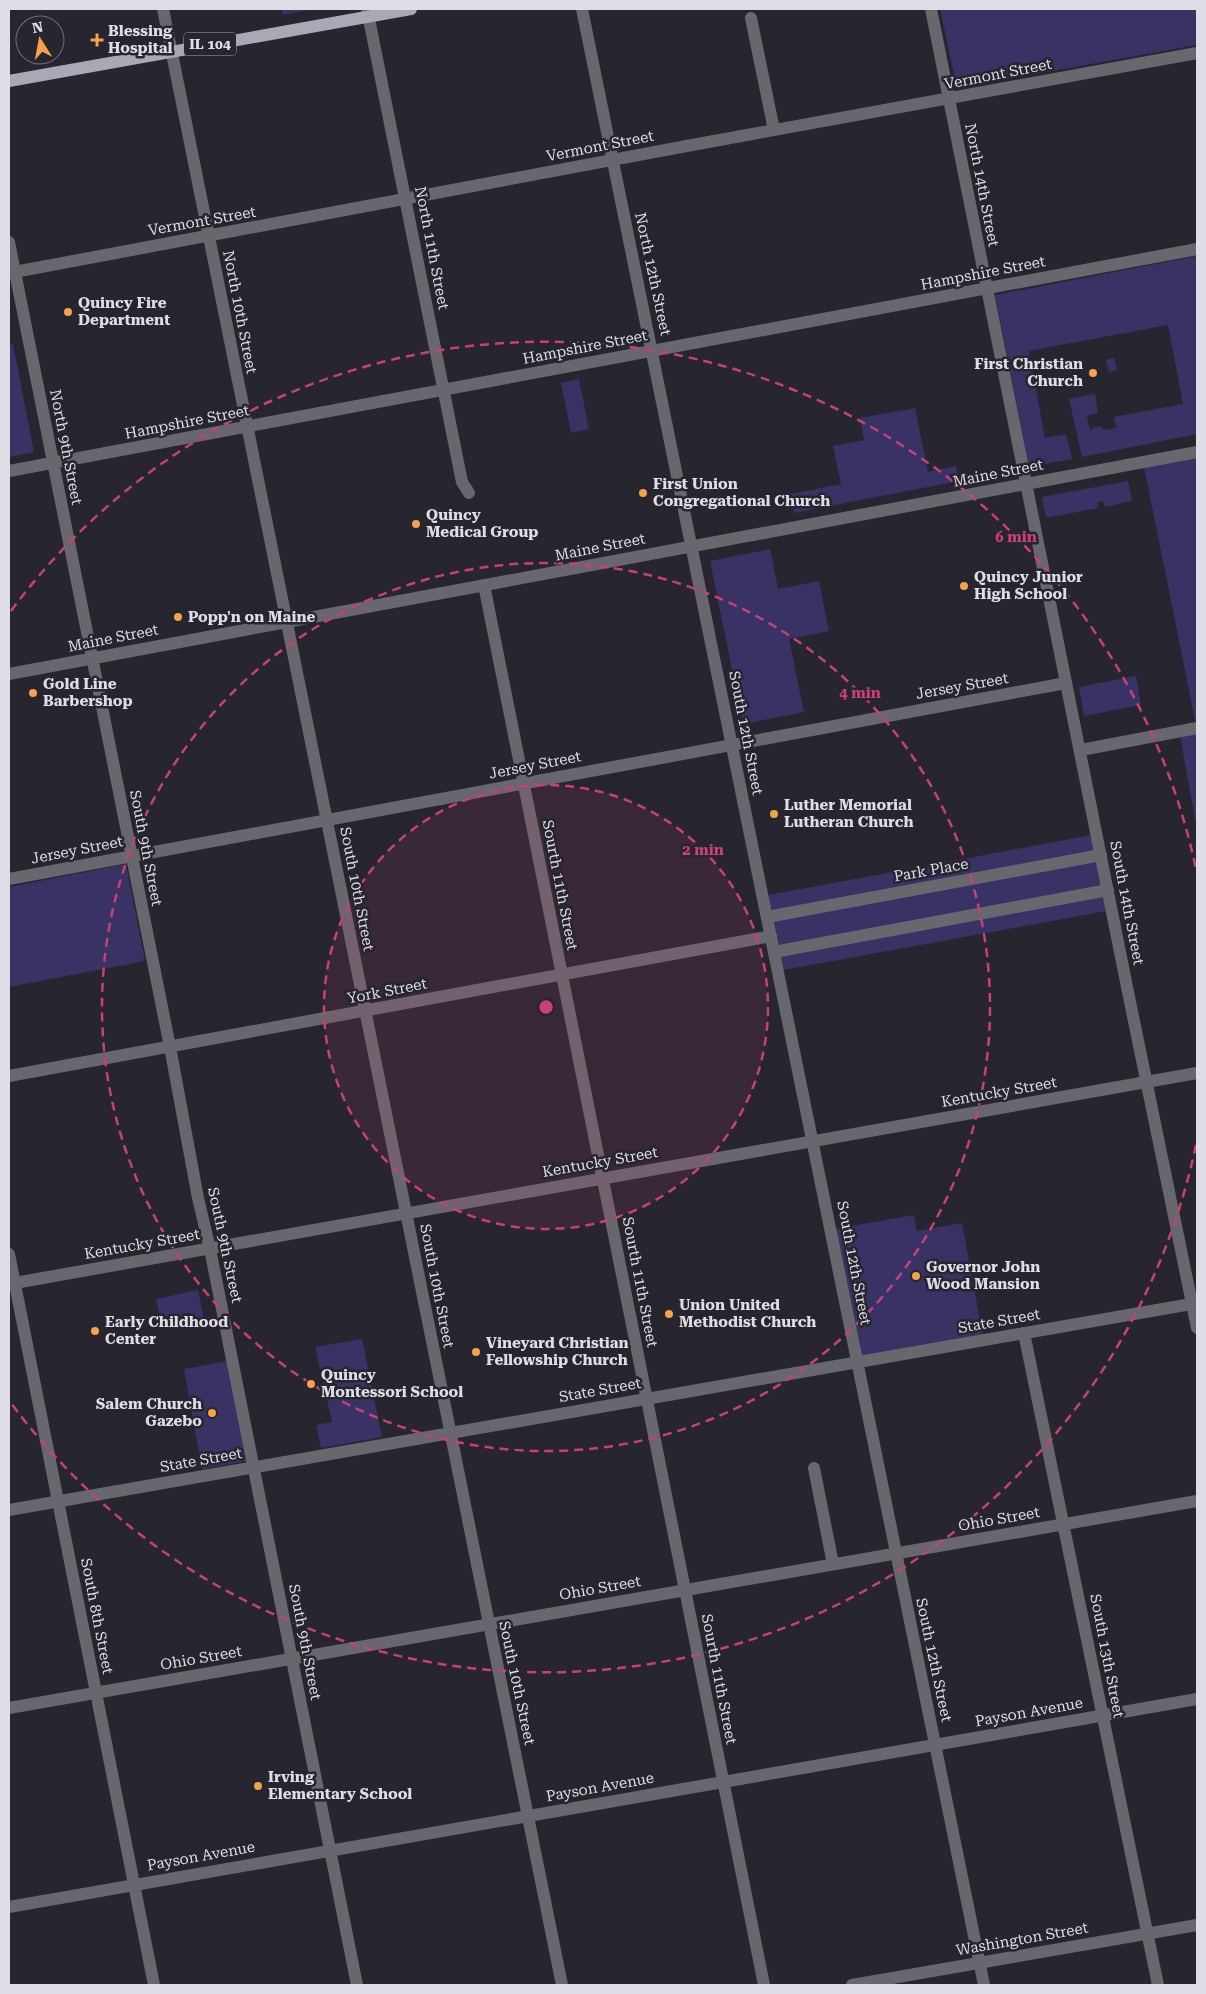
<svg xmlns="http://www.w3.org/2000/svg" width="1206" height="1994" font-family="'Roboto Serif',serif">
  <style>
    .green { fill: #393264 }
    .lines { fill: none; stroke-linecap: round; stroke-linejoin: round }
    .minor { stroke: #68676d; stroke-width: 12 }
    .major { stroke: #a9a8b4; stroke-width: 12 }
    .ring { fill: none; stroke: #c84077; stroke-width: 2.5; stroke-dasharray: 9 6 }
    .poi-dot { fill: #f7a248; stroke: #262530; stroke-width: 2 }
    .labels { text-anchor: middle; stroke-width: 5; stroke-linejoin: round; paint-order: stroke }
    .shield { fill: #262530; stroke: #a8a6af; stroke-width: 1 }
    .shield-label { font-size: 14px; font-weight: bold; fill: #dfdee6 }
    .poi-label { font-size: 15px; font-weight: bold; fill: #dfdee6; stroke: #262530; text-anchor: start }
    .street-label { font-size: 15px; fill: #dfdee6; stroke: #262530 }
    .centre { fill: #c84077; stroke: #262530; stroke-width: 2.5 }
    .ring-label { font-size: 15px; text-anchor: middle; font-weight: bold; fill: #c84077; stroke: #262530; stroke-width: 5; stroke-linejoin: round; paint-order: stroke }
  </style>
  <rect width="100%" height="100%" fill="#262530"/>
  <!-- green -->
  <g class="green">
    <path d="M281,9H314L283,15Z"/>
    <path d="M940,9H1197V45L957,88Z"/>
    <path d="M1197,256V434L1082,457L1069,399L1095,394L1098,413L1087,415L1089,427L1092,431L1093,428L1102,426L1103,430L1116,428L1114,417L1183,404L1168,325L1029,351L1045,438L1066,434L1072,459L1029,467L995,295Z"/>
    <path d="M13,344L34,452L9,457V345Z"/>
    <path d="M1114,358L1117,370L1109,372L1106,360Z"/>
    <path d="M579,379L589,429L571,433L561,383Z"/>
    <path d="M915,408L928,472L956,466L959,481L794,513L791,494L841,484L833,446L864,440L860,418Z"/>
    <path d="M1197,452V720H1195L1143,462Z"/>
    <path d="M1128,481L1132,501L1105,507L1103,501L1098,502V508L1046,518L1042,497Z"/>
    <path d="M770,549L778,589L819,581L829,631L789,639L804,712L743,724L710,561Z"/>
    <path d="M1136,676L1141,705L1084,716L1079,687Z"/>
    <path d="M1197,733V828L1180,736Z"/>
    <path d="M1097,834L1112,910L778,971L763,896Z"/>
    <path d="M126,864L145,961L9,987V887Z"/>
    <path d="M914,1215L917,1231L962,1223L983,1336L860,1359L835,1229Z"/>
    <path d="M198,1290L204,1320L162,1328L156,1299Z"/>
    <path d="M362,1339L382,1437L321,1448L316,1425L332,1422L315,1347Z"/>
    <path d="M228,1361L247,1461L202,1469L184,1369Z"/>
  </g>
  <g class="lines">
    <!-- minor -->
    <g class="minor">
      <path d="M163,9L562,1985"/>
      <path d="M367,9L462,482L469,493"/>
      <path d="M582,9L984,1985"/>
      <path d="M931,9L1127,987L1197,1328"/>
      <path d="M751,18L774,130"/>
      <path d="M9,242L170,1047L198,1198L210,1249L357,1985"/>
      <path d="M9,273L692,145L1197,53"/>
      <path d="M9,471L1197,249"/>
      <path d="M484,585L764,1985"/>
      <path d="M9,674L1197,452"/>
      <path d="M1081,750L1197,728"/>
      <path d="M9,879L1066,683"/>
      <path d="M767,917L1101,855"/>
      <path d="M774,952L1108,890"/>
      <path d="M9,1076L771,936"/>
      <path d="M9,1254L154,1985"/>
      <path d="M9,1284L1197,1073"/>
      <path d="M1024,1333L1158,1985"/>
      <path d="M814,1468L833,1564"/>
      <path d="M9,1510L1197,1303"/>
      <path d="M9,1708L1197,1501"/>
      <path d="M9,1907L1197,1699"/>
      <path d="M852,1985L1197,1925"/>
    </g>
    <!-- major -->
    <path class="major" d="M9,81L411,9"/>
  </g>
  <!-- distance rings -->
  <circle cx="546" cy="1007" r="222" fill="#c84077" fill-opacity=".12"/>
  <g class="ring">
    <circle cx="546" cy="1007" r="222"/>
    <circle cx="546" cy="1007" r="444"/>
    <path d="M1196 1145A665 665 0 0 1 11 1403M11 611A665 665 0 0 1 1196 869"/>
  </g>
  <!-- markers -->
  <g class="poi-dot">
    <path d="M94.5 32.5h5v5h5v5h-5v5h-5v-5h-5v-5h5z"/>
    <circle cx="68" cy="312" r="5"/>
    <circle cx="1093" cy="373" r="5"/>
    <circle cx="643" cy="493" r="5"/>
    <circle cx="416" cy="524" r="5"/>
    <circle cx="964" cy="586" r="5"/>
    <circle cx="178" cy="617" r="5"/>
    <circle cx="33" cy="693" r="5"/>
    <circle cx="774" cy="814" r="5"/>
    <circle cx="916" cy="1276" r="5"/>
    <circle cx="669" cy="1314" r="5"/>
    <circle cx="95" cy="1331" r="5"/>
    <circle cx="476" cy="1352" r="5"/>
    <circle cx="311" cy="1384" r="5"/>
    <circle cx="212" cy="1413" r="5"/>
    <circle cx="258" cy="1786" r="5"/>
  </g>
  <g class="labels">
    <!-- shield labels -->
    <rect class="shield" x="184" y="32.5" width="52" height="23" rx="4"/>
    <g class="shield-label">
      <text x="210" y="49">IL 104</text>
    </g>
    <!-- poi labels -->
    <g class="poi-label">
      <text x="108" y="36">Blessing<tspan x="108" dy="17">Hospital</tspan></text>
      <text x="78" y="308">Quincy Fire<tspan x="78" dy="17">Department</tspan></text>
      <text x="1083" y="369" text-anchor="end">First Christian<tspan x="1083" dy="17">Church</tspan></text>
      <text x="653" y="489">First Union<tspan x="653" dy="17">Congregational Church</tspan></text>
      <text x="426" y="520">Quincy<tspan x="426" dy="17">Medical Group</tspan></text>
      <text x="974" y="582">Quincy Junior<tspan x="974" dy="17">High School</tspan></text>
      <text x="188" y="622">Popp'n on Maine</text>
      <text x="43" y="689">Gold Line<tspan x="43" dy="17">Barbershop</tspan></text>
      <text x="784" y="810">Luther Memorial<tspan x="784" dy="17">Lutheran Church</tspan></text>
      <text x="926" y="1272">Governor John<tspan x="926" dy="17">Wood Mansion</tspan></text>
      <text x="679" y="1310">Union United<tspan x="679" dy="17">Methodist Church</tspan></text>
      <text x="105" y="1327">Early Childhood<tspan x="105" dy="17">Center</tspan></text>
      <text x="486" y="1348">Vineyard Christian<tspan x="486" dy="17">Fellowship Church</tspan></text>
      <text x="321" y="1380">Quincy<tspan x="321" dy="17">Montessori School</tspan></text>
      <text x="202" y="1409" text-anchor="end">Salem Church<tspan x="202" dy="17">Gazebo</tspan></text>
      <text x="268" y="1782">Irving<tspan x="268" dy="17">Elementary School</tspan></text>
    </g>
    <!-- street labels -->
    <g class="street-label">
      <text transform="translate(998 74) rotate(-11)" y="5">Vermont Street</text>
      <text transform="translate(600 146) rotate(-11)" y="5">Vermont Street</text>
      <text transform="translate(982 185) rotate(79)" y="5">North 14th Street</text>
      <text transform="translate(202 221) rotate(-10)" y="5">Vermont Street</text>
      <text transform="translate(432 248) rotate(79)" y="5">North 11th Street</text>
      <text transform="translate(983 273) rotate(-11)" y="5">Hampshire Street</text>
      <text transform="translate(653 274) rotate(78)" y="5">North 12th Street</text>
      <text transform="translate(240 312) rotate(79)" y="5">North 10th Street</text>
      <text transform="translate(585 347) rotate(-11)" y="5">Hampshire Street</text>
      <text transform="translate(187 422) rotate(-11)" y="5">Hampshire Street</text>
      <text transform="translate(66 447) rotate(79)" y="5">North 9th Street</text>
      <text transform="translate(998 473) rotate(-11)" y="5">Maine Street</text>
      <text transform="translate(600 547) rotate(-11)" y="5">Maine Street</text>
      <text transform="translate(113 638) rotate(-11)" y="5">Maine Street</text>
      <text transform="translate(962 686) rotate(-10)" y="5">Jersey Street</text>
      <text transform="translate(746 733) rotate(79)" y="5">South 12th Street</text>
      <text transform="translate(535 765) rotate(-11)" y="5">Jersey Street</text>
      <text transform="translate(146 848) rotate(79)" y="5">South 9th Street</text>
      <text transform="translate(77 850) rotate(-11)" y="5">Jersey Street</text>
      <text transform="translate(931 870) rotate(-10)" y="5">Park Place</text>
      <text transform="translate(560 885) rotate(79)" y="5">Sourth 11th Street</text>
      <text transform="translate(357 889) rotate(79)" y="5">South 10th Street</text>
      <text transform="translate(1127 903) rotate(79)" y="5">South 14th Street</text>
      <text transform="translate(387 991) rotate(-11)" y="5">York Street</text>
      <text transform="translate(999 1092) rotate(-10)" y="5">Kentucky Street</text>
      <text transform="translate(600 1162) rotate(-10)" y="5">Kentucky Street</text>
      <text transform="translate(142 1244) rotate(-10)" y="5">Kentucky Street</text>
      <text transform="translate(225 1245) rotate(78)" y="5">South 9th Street</text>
      <text transform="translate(854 1263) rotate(79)" y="5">South 12th Street</text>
      <text transform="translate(640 1282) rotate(79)" y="5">Sourth 11th Street</text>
      <text transform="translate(437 1286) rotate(79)" y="5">South 10th Street</text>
      <text transform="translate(999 1321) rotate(-10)" y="5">State Street</text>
      <text transform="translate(600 1390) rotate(-10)" y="5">State Street</text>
      <text transform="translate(201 1460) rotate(-10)" y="5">State Street</text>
      <text transform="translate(999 1519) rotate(-10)" y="5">Ohio Street</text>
      <text transform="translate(600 1588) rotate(-10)" y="5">Ohio Street</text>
      <text transform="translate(97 1616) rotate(79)" y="5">South 8th Street</text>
      <text transform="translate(305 1642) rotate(79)" y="5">South 9th Street</text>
      <text transform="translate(1107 1656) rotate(79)" y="5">South 13th Street</text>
      <text transform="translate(201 1658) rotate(-10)" y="5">Ohio Street</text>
      <text transform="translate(934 1660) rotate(78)" y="5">South 12th Street</text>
      <text transform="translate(719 1679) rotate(79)" y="5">Sourth 11th Street</text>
      <text transform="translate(517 1683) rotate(78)" y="5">South 10th Street</text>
      <text transform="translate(1029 1712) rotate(-10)" y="5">Payson Avenue</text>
      <text transform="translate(600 1787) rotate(-10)" y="5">Payson Avenue</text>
      <text transform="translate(201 1856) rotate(-10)" y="5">Payson Avenue</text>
      <text transform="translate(1022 1939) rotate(-10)" y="5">Washington Street</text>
    </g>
  </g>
  <circle cx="546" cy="1007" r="8" class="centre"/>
  <g class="ring-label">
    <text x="1016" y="542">6 min</text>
    <text x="860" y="698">4 min</text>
    <text x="703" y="855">2 min</text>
  </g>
  <!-- border -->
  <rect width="1206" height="1994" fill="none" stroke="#dfdee6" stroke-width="20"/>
  <!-- north arrow -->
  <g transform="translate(40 40) rotate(349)"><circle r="24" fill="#262530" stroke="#706f79"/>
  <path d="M0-4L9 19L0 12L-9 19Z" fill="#f7a248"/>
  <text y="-8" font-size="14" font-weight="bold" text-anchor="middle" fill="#dfdee6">N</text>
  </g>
</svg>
